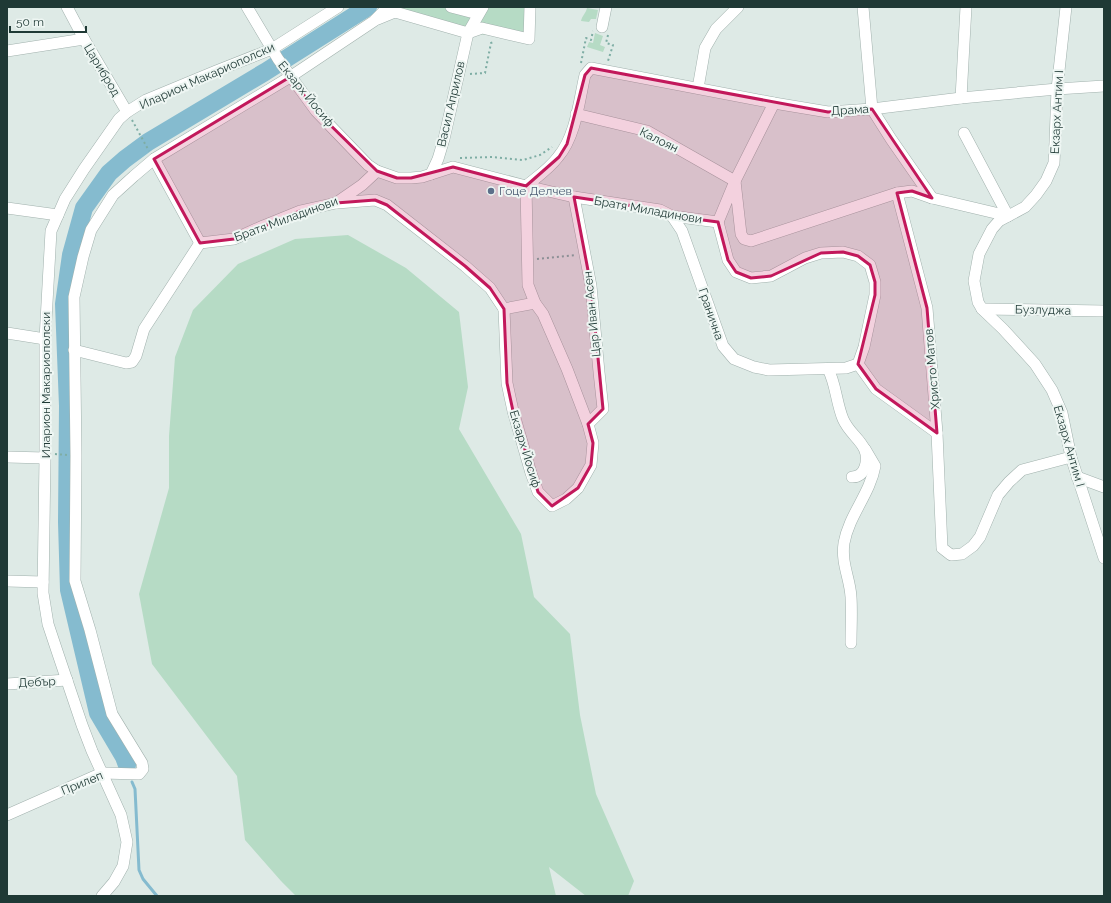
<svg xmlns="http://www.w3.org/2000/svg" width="1111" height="903" font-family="Raleway,sans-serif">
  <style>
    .green { fill: #b6dbc5 }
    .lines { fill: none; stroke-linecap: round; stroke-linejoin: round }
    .stream { stroke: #85bbcf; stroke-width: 3 }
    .river { stroke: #85bbcf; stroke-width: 18 }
    .minor-casing { stroke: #a1b1ad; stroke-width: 12 }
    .path { stroke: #7eada4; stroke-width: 2; stroke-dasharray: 2 3; stroke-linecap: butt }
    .minor { stroke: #fff; stroke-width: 11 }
    .marked { fill: #c2185b; fill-opacity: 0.2; stroke: #c2185b; stroke-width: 3; stroke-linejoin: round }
    .service-dot { fill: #5c6f8a; stroke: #eef6f3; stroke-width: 1.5 }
    .labels { text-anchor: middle; stroke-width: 4; stroke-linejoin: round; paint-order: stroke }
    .street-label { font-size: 12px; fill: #1f3935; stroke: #eef6f3 }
    .service-label { font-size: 12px; fill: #4e5e75; stroke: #eef6f3; text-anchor: start }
  </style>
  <rect width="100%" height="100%" fill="#deeae6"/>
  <!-- green -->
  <g class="green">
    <path d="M391,7H530L529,39L468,33Z"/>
    <path d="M587,8L598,10L596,19H591L589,22L581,21C582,16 586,13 587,8Z"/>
    <path d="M595,33L603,36L600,45L605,47L603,52L587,47L589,42L593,43Z"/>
    <path d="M348,235L406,268L459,312L468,387L459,429L521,534L534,597L570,634L580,715L596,794L634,881L628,896H586L549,867L556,896H296L281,881L245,840L237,776L152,664L139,594L169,488V436L175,357L193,310L238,264L295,239Z"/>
  </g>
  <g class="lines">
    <!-- stream -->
    <path class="stream" d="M132,782L135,789L139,870L143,879L157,896"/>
    <!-- river -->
    <path class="river" d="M127,765L124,757L98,713L69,590L67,522L68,406L64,304L71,255L84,208L109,173L125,159L148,142L265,72L368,7"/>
    <defs>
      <g id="minor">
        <path d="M67,7L84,39L127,112"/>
        <path d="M247,7L278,59L316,111L368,165L377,171"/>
        <path d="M451,7L478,14"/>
        <path d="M863,7L872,109L891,139L932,198"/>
        <path d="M1066,7L1057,89L1055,142L1054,163L1046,181L1036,195L1025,207L999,221L992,229L979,254L974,281L978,302L982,309L1003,329L1035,364L1052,390L1062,413L1071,457L1104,558"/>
        <path d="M378,19L395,12L468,33L482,28L529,39L530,7"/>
        <path d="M602,27L606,7"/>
        <path d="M7,51L84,39"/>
        <path d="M698,88L705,48L716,29L738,7"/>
        <path d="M961,98L966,7"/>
        <path d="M576,114L647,131L735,181L774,103"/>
        <path d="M964,133L1008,216"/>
        <path d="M154,159L200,243"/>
        <path d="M431,174L438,159L444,139L468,33L483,7"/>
        <path d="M526,186C537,177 549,169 558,157C576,136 579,101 585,75L591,68L774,103L828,112L872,109L961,98L1057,89L1104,86"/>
        <path d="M897,193L927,308L937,433L942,548L951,555L962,554L973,546L980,537L998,495L1009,482L1022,470L1071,457"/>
        <path d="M574,197L591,286L599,372L603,409L588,424"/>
        <path d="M337,203L375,200L387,205L465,266L490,288L504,309L535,303"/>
        <path d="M7,208L58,215"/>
        <path d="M672,216L682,231L723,346L734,359L754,367L769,370L846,368L858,364"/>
        <path d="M718,222L728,260L736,272L751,278L771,276L805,258L821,253L843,252L858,256L870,265L875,282V295L864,347L858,364L876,389L937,433"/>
        <path d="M200,243L234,239L263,226L300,211L336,203L362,185L377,171L397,178H411L422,177L453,167L526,186L574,197L660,210L672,216L718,222L735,181L741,234L744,239L751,241L897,193L912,191L932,198L1008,216"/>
        <path d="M504,309L507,383L513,411L531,473L538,492L552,506L566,499L578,488L591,465L593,443L588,424L567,369L543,314L535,303L528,285L526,186"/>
        <path d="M982,309L1104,311"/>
        <path d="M7,333L45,339"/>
        <path d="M74,350L126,363L132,362L136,356L144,329L200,243"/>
        <path d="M828,369C836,384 836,402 843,419C851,438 872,444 865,467C863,473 859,477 852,477"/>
        <path d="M7,457L45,458"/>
        <path d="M1077,477L1104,487"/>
        <path d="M7,581L43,582"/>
        <path d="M851,643C851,628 852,612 851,597C850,578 841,564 844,543C849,515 870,494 875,466L865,449"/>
        <path d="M7,684L67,680"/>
        <path d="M7,815L102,773L139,774L143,769L142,763L112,714L90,630L75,581L76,456L74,297L83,257L91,230L113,195L134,176L154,159L290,77L374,21L388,7"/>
        <path d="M102,896L114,882L123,866L127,842L121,815L92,751L82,725L58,654L48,624L43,593L45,458V339L51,231L65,199L84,169L119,119L127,112L146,100L216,71L272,49L338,7"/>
      </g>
    </defs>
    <!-- minor casing -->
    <use href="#minor" class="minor-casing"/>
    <!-- path -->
    <g class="path">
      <path d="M689,7H705"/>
      <path d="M608,35L606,43L613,45L608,61"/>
      <path d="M581,63L586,38L591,40L593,31"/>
      <path d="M470,74L485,73L491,43L494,42"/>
      <path d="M132,120L149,151"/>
      <path d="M460,158L492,157L523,160L540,155L552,147"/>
      <path d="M537,259L576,255"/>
      <path d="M55,454L67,455"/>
    </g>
    <!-- minor -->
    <use href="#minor" class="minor"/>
  </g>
  <!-- marked area -->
  <path class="marked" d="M591,68L828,112L872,109L932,198L912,191L897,193L927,308L937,433L876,389L858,364L875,295V282L870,265L858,256L843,252L821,253L771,276L751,278L736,272L728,260L718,222L672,216L660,210L574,197L591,286L603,409L588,424L593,443L591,465L578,488L552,506L538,492L513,411L507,383L504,309L490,288L465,266L387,205L375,200L336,203L300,211L234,239L200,243L154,159L290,77L316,111L377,171L397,178H411L453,167L526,186L559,157L567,144L585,75Z"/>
  <!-- markers -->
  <circle class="service-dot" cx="491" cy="191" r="4"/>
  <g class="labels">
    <!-- street labels -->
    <g class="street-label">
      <text transform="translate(102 70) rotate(59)" y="4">Цариброд</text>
      <text transform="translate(207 76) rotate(-24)" y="4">Иларион Макариополски</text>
      <text transform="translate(306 94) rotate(51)" y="4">Екзарх Йосиф</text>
      <text transform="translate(451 104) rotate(-77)" y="4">Васил Априлов</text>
      <text transform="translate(850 110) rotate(-3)" y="4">Драма</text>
      <text transform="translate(1057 112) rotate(-87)" y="4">Екзарх Антим I</text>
      <text transform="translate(659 140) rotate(26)" y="4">Калоян</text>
      <text transform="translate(648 210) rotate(10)" y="4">Братя Миладинови</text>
      <text transform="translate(286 219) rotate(-20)" y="4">Братя Миладинови</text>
      <text transform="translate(1043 310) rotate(1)" y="4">Бузлуджа</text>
      <text transform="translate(592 314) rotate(-96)" y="4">Цар Иван Асен</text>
      <text transform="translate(711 314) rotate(71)" y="4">Гранична</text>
      <text transform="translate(932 369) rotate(-95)" y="4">Христо Матов</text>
      <text transform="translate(46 385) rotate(-90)" y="4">Иларион Макариополски</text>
      <text transform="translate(1069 446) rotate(74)" y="4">Екзарх Антим I</text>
      <text transform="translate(525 449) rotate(73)" y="4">Екзарх Йосиф</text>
      <text transform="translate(37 682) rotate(-3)" y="4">Дебър</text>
      <text transform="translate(82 783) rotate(-22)" y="4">Прилеп</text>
    </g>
    <!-- service labels -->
    <g class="service-label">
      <text x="499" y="195">Гоце Делчев</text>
    </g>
  </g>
  <!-- border -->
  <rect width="1111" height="903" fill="none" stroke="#1f3935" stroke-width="16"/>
  <!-- scale -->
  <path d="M10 26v6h76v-6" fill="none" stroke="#1f3935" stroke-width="2"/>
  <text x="16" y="26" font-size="12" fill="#1f3935" stroke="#eef6f3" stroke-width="3" paint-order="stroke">50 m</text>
</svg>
